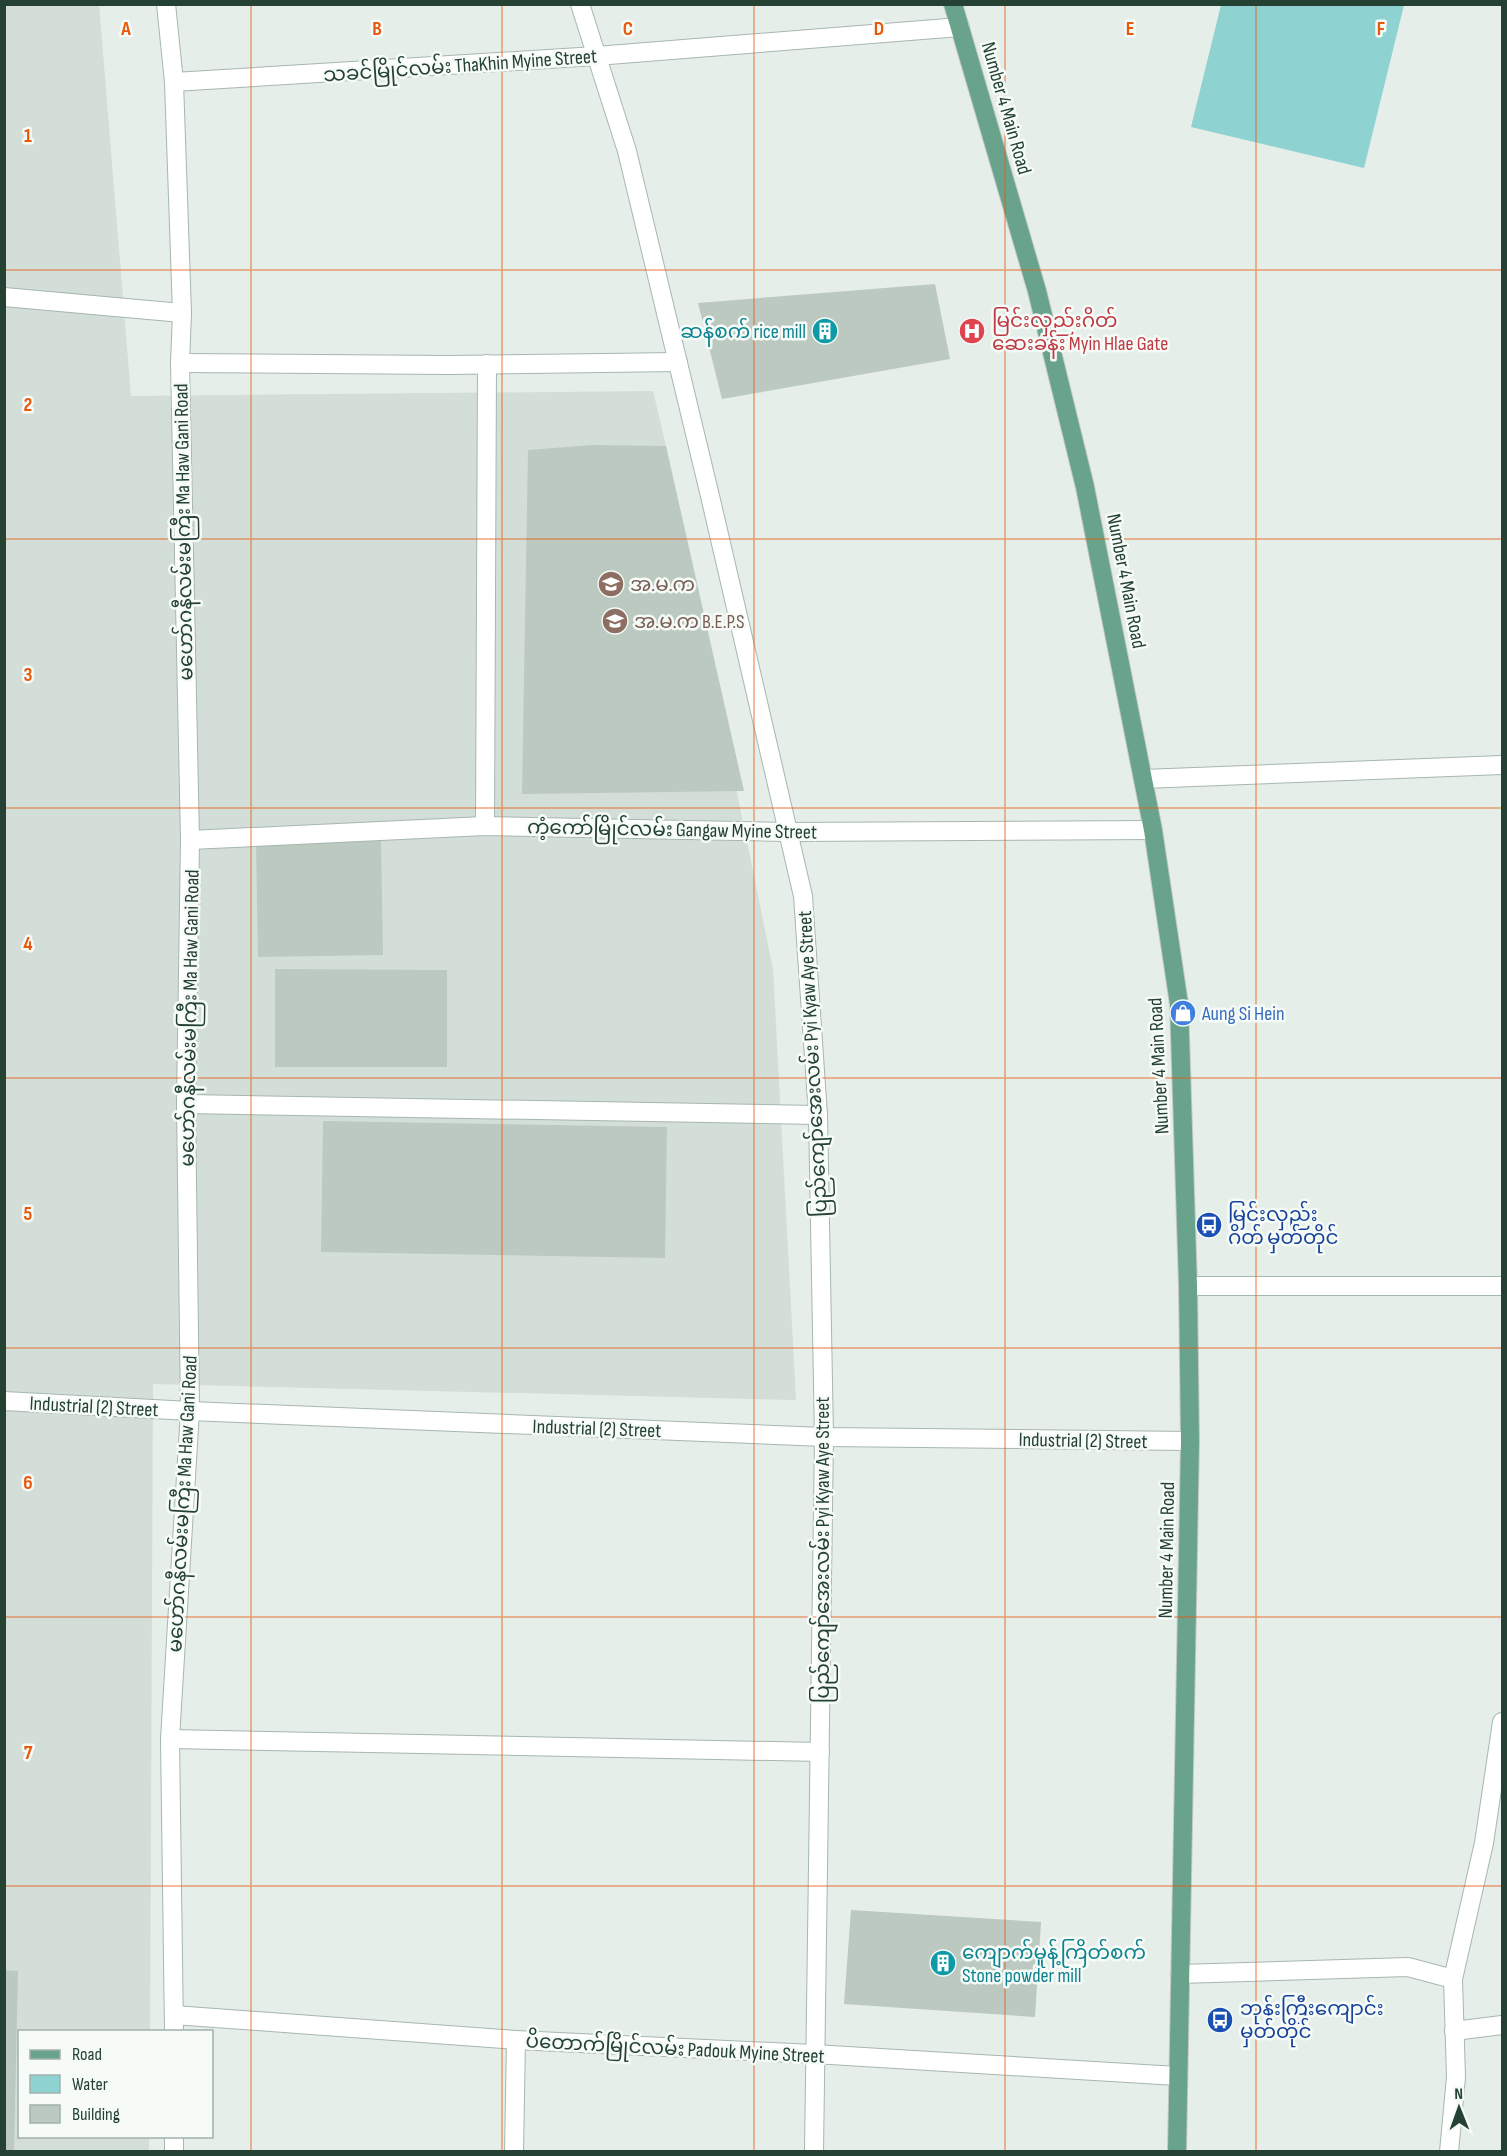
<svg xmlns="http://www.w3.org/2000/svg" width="1507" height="2156" font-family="'Sofia Sans Condensed','Noto Sans Myanmar',sans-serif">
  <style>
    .built { fill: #d3ded8 }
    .water { fill: #8ed2d2 }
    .building { fill: #bbc9c1 }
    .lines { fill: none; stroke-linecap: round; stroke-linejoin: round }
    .minor-casing { stroke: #a7b7af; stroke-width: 20 }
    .major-casing { stroke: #c2cac6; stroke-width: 20 }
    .minor { stroke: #fff; stroke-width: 18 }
    .major { stroke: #6aa38c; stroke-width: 18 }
    .grid { fill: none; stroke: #e8590c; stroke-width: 1.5; stroke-opacity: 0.55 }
    .labels { text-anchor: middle; stroke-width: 5; stroke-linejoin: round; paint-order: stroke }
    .street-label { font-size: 20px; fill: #244134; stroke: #f6fbf8 }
    .health-label { font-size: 20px; fill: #be3a42; stroke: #f6fbf8; text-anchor: start }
    .culture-label { font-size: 20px; fill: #0d838f; stroke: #f6fbf8; text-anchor: end }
    .education-label { font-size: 20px; fill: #785e54; stroke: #f6fbf8; text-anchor: start }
    .shop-label { font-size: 20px; fill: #366cbe; stroke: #f6fbf8; text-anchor: start }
    .transit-label { font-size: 20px; fill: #164399; stroke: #f6fbf8; text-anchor: start }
    .grid-label { font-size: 20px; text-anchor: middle; font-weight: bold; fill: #e8590c; stroke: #f6fbf8; stroke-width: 5; stroke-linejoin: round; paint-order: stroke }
  </style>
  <rect width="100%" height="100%" fill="#e5eee9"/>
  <!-- built -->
  <path class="built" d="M99,4L131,396L653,391L666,446L773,969L796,1400L153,1384L150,2031L20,2032V2136L149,2137V2151L5,2152L4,5Z"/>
  <!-- water -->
  <path class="water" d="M1221,5H1404L1364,168L1191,127Z"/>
  <!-- building -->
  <g class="building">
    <path d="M935,284L950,359L722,399L698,303Z"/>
    <path d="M592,445L666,446L744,791L522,794L528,450Z"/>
    <path d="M381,839L383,955L258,957L256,842Z"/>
    <path d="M275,969L447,970V1067H275Z"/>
    <path d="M323,1121L667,1127L665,1258L321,1252Z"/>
    <path d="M851,1910L1041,1922L1035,2017L844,2004Z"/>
    <path d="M4,1970L18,1971L14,2152H4Z"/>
  </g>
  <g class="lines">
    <defs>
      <g id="minor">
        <path d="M166,4L174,82L182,313L180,363L190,840L186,1104L190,1411L170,1739L174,2032"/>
        <path d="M580,4L627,151L710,496L803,896L818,1115L824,1437L814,2152"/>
        <path d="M174,82L596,56L960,27"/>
        <path d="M4,297L182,313"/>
        <path d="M180,363L448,365L678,362"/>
        <path d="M1143,779L1502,765"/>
        <path d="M485,826L487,364"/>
        <path d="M190,840L485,826L788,832L1153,830"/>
        <path d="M186,1104L818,1115"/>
        <path d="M1188,1286H1502"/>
        <path d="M4,1401L190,1411L824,1437L1190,1441"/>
        <path d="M170,1739L820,1752"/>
        <path d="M1180,1974L1408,1967L1453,1979"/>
        <path d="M174,2015L516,2040L814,2054L1177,2076"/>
        <path d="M1454,2031L1502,2025"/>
        <path d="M174,2136V2152"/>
        <path d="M514,2152L516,2040"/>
        <path d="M1449,2152L1456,2077L1453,1979L1484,1843L1502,1722"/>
      </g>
      <path id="major" d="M953,4L1037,291L1085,487L1153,830L1179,1004L1188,1286L1190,1441L1177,2152"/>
    </defs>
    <!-- minor casing -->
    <use href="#minor" class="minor-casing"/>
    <!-- major casing -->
    <use href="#major" class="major-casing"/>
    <!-- minor -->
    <use href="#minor" class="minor"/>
    <!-- major -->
    <use href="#major" class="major"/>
  </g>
  <!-- grid -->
  <path class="grid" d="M251,4V2152M502,4V2152M754,4V2152M1005,4V2152M1256,4V2152M4,270H1502M4,539H1502M4,808H1502M4,1078H1502M4,1348H1502M4,1617H1502M4,1886H1502"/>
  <!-- icons -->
  <defs>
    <symbol id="building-disc" viewBox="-11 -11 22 22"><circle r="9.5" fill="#0f9aa8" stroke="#f6fbf8"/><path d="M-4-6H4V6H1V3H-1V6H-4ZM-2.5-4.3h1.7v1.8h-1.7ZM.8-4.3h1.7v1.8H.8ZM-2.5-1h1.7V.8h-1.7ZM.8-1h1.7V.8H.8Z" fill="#fff"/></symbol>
    <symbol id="hospital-disc" viewBox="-11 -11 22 22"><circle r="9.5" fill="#e0444e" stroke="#f6fbf8"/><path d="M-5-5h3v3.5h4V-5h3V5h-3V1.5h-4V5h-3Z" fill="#fff"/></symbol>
    <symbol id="school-disc" viewBox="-11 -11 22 22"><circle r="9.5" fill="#8d6e63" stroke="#f6fbf8"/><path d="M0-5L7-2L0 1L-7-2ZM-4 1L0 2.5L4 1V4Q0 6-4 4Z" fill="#fff"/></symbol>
    <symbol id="shop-disc" viewBox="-11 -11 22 22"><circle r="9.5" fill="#3f7fe0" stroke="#f6fbf8"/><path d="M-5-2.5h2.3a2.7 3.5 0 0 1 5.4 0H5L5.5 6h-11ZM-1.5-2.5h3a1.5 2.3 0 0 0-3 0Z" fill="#fff"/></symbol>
    <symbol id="bus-disc" viewBox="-11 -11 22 22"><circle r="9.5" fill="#1a4fb4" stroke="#f6fbf8"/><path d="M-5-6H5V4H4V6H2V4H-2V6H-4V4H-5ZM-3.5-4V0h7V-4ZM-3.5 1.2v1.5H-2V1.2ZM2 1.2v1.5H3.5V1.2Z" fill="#fff"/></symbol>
  </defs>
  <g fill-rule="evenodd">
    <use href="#building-disc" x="810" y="316" width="30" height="30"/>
    <use href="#hospital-disc" x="957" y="316" width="30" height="30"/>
    <use href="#school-disc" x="596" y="569" width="30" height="30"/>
    <use href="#school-disc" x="600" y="606" width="30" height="30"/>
    <use href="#shop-disc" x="1168" y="998" width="30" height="30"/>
    <use href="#bus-disc" x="1194" y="1210" width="30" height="30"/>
    <use href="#building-disc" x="928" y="1948" width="30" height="30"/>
    <use href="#bus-disc" x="1205" y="2005" width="30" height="30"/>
  </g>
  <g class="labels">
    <!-- street labels -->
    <g class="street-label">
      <text transform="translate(460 65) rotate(-4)" y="7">သခင်မြိုင်လမ်း ThaKhin Myine Street</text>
      <text transform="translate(1007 108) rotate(74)" y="7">Number 4 Main Road</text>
      <text transform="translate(183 532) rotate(-91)" y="7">မဟော်ဂနီလမ်းမကြီး Ma Haw Gani Road</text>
      <text transform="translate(1127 581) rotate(79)" y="7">Number 4 Main Road</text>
      <text transform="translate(672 829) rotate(1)" y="7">ကံ့ကော်မြိုင်လမ်း Gangaw Myine Street</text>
      <text transform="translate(189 1018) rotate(-89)" y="7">မဟော်ဂနီလမ်းမကြီး Ma Haw Gani Road</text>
      <text transform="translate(812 1064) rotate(-93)" y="7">ပြည်ကျော်အေးလမ်း Pyi Kyaw Aye Street</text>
      <text transform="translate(1158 1066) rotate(-93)" y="7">Number 4 Main Road</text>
      <text transform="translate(94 1406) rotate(3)" y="7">Industrial (2) Street</text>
      <text transform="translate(597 1428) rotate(2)" y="7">Industrial (2) Street</text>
      <text transform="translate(1083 1440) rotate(1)" y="7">Industrial (2) Street</text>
      <text transform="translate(182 1504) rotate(-87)" y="7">မဟော်ဂနီလမ်းမကြီး Ma Haw Gani Road</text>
      <text transform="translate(822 1550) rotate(-90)" y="7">ပြည်ကျော်အေးလမ်း Pyi Kyaw Aye Street</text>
      <text transform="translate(1166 1550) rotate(-89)" y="7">Number 4 Main Road</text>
      <text transform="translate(675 2048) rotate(3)" y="7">ပိတောက်မြိုင်လမ်း Padouk Myine Street</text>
    </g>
    <!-- health labels -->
    <g class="health-label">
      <text x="992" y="327">မြင်းလှည်းဂိတ်<tspan x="992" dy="23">ဆေးခန်း Myin Hlae Gate</tspan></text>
    </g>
    <!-- culture labels -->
    <g class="culture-label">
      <text x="806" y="338">ဆန်စက် rice mill</text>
      <text x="962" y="1959" text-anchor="start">ကျောက်မှုန့်ကြိတ်စက်<tspan x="962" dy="23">Stone powder mill</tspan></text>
    </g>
    <!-- education labels -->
    <g class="education-label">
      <text x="630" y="591">အ.မ.က</text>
      <text x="634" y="628">အ.မ.က B.E.P.S</text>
    </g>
    <!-- shop labels -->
    <g class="shop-label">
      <text x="1202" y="1020">Aung Si Hein</text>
    </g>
    <!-- transit labels -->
    <g class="transit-label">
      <text x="1228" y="1221">မြင်းလှည်း<tspan x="1228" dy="23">ဂိတ် မှတ်တိုင်</tspan></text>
      <text x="1240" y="2015">ဘုန်းကြီးကျောင်း<tspan x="1240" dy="23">မှတ်တိုင်</tspan></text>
    </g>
  </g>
  <g class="grid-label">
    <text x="126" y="35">A</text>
    <text x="377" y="35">B</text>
    <text x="628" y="35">C</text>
    <text x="879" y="35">D</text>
    <text x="1130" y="35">E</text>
    <text x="1381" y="35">F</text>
    <text x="28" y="142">1</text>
    <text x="28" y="411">2</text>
    <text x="28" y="681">3</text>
    <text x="28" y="950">4</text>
    <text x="28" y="1220">5</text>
    <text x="28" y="1489">6</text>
    <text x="28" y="1759">7</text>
  </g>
  <!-- border -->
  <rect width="1507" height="2156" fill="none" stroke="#244134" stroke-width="12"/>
  <!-- legend -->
  <rect x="18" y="2030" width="195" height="108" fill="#f6fbf8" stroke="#a2b1aa" stroke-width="1.5"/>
  <rect x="30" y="2050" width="30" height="9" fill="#6aa38c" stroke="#a2b1aa" stroke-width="1.5"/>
  <text x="72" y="2060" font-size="18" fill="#244134">Road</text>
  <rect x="30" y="2075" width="30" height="18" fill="#8ed2d2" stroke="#a2b1aa" stroke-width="1.5"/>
  <text x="72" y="2090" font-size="18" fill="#244134">Water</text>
  <rect x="30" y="2105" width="30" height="18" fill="#bbc9c1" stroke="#a2b1aa" stroke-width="1.5"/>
  <text x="72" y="2120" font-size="18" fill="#244134">Building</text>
  <!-- north arrow -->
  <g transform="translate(1459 2108) rotate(359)" stroke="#f6fbf8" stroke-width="4.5" paint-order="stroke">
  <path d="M0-4.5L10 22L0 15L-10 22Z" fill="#244134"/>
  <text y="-9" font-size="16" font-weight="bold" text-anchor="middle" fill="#244134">N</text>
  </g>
</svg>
